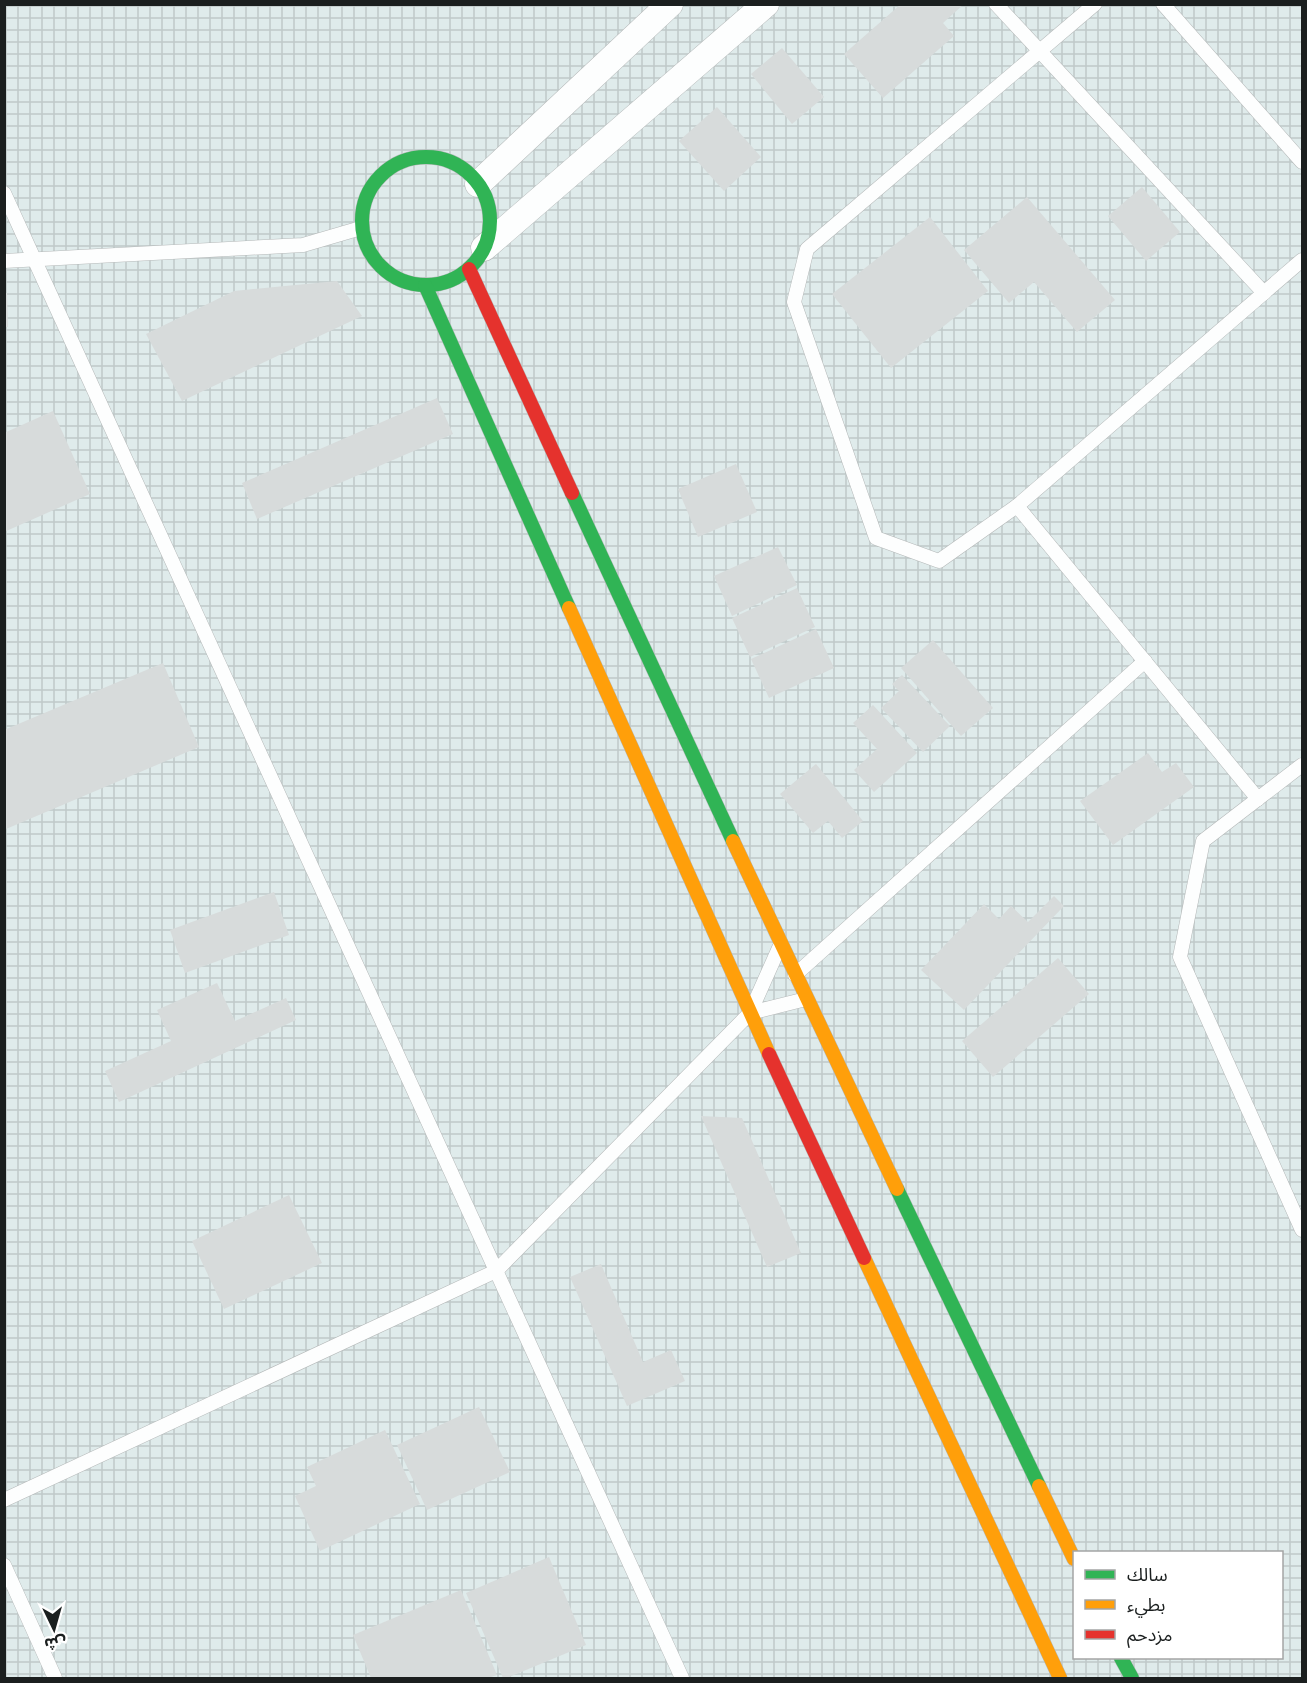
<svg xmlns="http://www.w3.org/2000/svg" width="1307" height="1683" font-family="Helvetica,'Noto Sans Arabic',sans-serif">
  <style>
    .industrial { fill: url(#industrial-grid); fill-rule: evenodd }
    .building { fill: #d7dbdb }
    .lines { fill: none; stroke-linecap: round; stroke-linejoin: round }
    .lane-casing { stroke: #b5b9b9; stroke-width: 15 }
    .street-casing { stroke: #b5b9b9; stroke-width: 27 }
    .fast-casing { stroke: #b5b9b9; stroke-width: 15 }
    .slow-casing { stroke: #b5b9b9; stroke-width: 15 }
    .jam-casing { stroke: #b5b9b9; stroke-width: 15 }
    .lane { stroke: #fdfefe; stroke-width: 14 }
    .street { stroke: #fdfefe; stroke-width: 26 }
    .fast { stroke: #30b455; stroke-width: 14 }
    .slow { stroke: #ff9f0a; stroke-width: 14 }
    .jam { stroke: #e5322d; stroke-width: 14 }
  </style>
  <defs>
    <pattern id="industrial-grid" width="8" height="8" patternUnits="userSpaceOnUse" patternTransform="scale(1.5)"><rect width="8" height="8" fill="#dfebeb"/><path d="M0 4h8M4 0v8" fill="none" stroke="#bfc9c9"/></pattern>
  </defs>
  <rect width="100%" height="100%" fill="#f4f9f9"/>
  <!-- industrial -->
  <path class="industrial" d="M5,5H1302V1678H5ZM1074,1552H1282V1658H1074Z"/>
  <!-- building -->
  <g class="building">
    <path d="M901,4H964L943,23L954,36L883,98L844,54Z"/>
    <path d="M782,48L824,97L792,124L751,74Z"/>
    <path d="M717,107L761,157L724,191L679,141Z"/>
    <path d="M1142,187L1180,232L1146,261L1108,216Z"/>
    <path d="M1027,197L1115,300L1077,332L1034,282L1009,303L964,250Z"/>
    <path d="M930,217L988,291L891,368L832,294Z"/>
    <path d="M337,281L362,316L182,401L146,334L234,291Z"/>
    <path d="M4,293H7L8,327H4Z"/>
    <path d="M437,398L453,434L257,519L242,483Z"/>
    <path d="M53,411L90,494L4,532V433Z"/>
    <path d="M736,464L757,512L698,537L678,489Z"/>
    <path d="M778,547L797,585L732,616L714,576Z"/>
    <path d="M797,588L815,627L750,657L732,618Z"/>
    <path d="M816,629L834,668L769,698L751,659Z"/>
    <path d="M933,640L993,708L961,736L901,668Z"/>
    <path d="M163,663L199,747L6,829L4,730Z"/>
    <path d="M902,675L950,726L923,752L881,708L899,691L892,684Z"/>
    <path d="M873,705L917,753L874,792L854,770L877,749L853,723Z"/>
    <path d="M1148,753L1162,772L1176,763L1194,787L1113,845L1080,801Z"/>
    <path d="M816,764L863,821L842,838L828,821L813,833L780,794Z"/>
    <path d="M274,892L289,935L185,973L170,930Z"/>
    <path d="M1054,896L1064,906L964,1010L921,970L984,904L999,919L1011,906L1028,922Z"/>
    <path d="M1058,958L1089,994L993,1077L962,1041Z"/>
    <path d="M217,983L235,1021L286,998L296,1020L119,1102L105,1071L171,1041L157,1010Z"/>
    <path d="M701,1116L742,1118L801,1253L767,1267Z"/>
    <path d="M289,1195L322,1263L224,1309L192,1241Z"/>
    <path d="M601,1264L643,1362L671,1350L685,1381L627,1406L570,1277Z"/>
    <path d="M479,1407L510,1472L427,1510L397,1445Z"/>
    <path d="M385,1430L420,1504L320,1551L295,1496L316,1486L307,1467Z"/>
    <path d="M549,1557L586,1645L507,1678H503L466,1593Z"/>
    <path d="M461,1590L497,1675L488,1678H371L353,1635Z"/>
  </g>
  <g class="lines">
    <defs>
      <g id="lane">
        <path d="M996,4L1264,293"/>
        <path d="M1163,4L1302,162"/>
        <path d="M4,193L682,1678"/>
        <path d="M4,261L303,245L361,228"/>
        <path d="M1017,506L939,561L876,538L794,302L807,249L1095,4"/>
        <path d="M1302,765L1203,841L1180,957L1302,1230"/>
        <path d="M1258,799L1017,506L1302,260"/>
        <path d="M795,975L1145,661"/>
        <path d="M750,1013L806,999"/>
        <path d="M4,1500L496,1271L750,1013L779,948"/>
        <path d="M4,1565L55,1678"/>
      </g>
      <g id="street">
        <path d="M478,184L670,4"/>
        <path d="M484,248L766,4"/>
      </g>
      <g id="fast">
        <circle cx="426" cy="221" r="64"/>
        <path d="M425,285L569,608"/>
        <path d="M572,493L733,841"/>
        <path d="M897,1189L1039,1486"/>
        <path d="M1121,1658L1132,1678"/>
      </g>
      <g id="slow">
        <path d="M569,608L769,1054"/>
        <path d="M733,841L897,1189"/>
        <path d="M864,1258L1060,1678"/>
        <path d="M1039,1486L1074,1559"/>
      </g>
      <g id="jam">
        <path d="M469,269L572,493"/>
        <path d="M769,1054L864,1258"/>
      </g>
    </defs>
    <!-- lane casing -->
    <use href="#lane" class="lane-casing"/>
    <!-- street casing -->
    <use href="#street" class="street-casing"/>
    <!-- fast casing -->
    <use href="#fast" class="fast-casing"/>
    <!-- slow casing -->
    <use href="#slow" class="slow-casing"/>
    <!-- jam casing -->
    <use href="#jam" class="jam-casing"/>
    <!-- lane -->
    <use href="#lane" class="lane"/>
    <!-- street -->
    <use href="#street" class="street"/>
    <!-- fast -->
    <use href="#fast" class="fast"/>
    <!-- slow -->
    <use href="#slow" class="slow"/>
    <!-- jam -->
    <use href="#jam" class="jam"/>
  </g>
  <!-- border -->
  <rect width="1307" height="1683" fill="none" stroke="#1b1f1f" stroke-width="12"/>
  <!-- legend -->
  <rect x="1073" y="1551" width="210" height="108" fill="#ffffff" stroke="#a4a5a5" stroke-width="1.5"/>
  <rect x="1085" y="1570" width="30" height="9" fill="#30b455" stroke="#a4a5a5" stroke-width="1.5"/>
  <text x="1127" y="1581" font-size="18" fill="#1b1f1f">سالك</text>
  <rect x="1085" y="1600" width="30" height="9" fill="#ff9f0a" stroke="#a4a5a5" stroke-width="1.5"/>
  <text x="1127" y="1611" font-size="18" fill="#1b1f1f">بطيء</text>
  <rect x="1085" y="1630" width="30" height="9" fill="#e5322d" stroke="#a4a5a5" stroke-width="1.5"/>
  <text x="1127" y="1641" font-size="18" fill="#1b1f1f">مزدحم</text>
  <!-- north arrow -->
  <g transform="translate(54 1629) rotate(175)" stroke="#ffffff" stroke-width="4.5" paint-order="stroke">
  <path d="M0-4.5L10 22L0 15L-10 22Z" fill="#1b1f1f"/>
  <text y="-9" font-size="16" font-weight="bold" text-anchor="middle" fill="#1b1f1f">ش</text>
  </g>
</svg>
